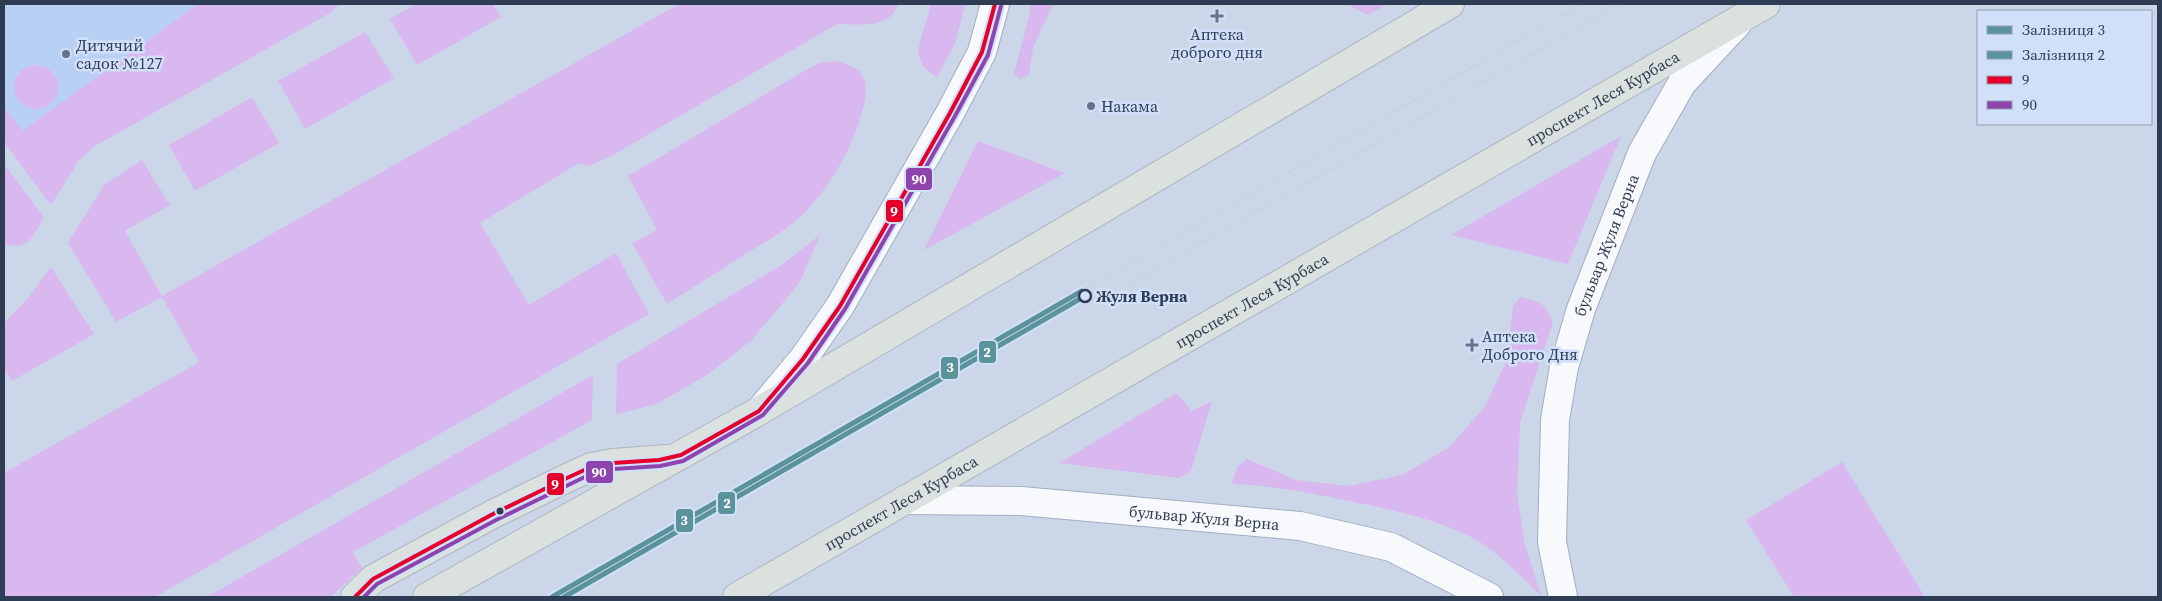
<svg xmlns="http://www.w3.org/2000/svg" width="2162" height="601" font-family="'Source Serif 4',serif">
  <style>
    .built { fill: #b9d0f5 }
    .green { fill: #d8b8ef }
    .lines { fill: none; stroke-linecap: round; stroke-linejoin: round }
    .tertiary-casing { stroke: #a2aec1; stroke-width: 30 }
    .primary-casing { stroke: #adb5c1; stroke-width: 30 }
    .tertiary { stroke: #f7f9fc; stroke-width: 28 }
    .primary { stroke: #dbe1de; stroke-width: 28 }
    .tram { stroke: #cbced5; stroke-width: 1 }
    .bus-1-casing { stroke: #d1e0f8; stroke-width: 8 }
    .bus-2-casing { stroke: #d1e0f8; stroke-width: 8 }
    .bus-1 { stroke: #e4002b; stroke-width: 4 }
    .bus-2 { stroke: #8e44ad; stroke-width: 4 }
    .rail-1-casing { stroke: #d1e0f8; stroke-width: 9 }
    .rail-2-casing { stroke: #d1e0f8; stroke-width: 9 }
    .rail-1 { stroke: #5b939a; stroke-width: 5 }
    .rail-2 { stroke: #5b939a; stroke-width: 5 }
    .poi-dot { fill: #667388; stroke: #d1e0f8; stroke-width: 2 }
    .stop-dot { fill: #d1e0f8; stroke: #2f3d54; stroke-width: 2.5 }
    .bus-dot { fill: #2f3d54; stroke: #d1e0f8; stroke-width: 2 }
    .labels { text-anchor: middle; stroke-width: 5; stroke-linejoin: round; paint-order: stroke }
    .poi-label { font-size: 16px; fill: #2f3d54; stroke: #d1e0f8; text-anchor: start }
    .street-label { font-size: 16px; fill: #2f3d54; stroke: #d1e0f8 }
    .stop-label { font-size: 16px; font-weight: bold; fill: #2f3d54; stroke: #d1e0f8; text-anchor: start }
    .line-badge { stroke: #d1e0f8; stroke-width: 2 }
    .badge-label { font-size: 14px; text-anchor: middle; font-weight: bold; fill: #fff }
  </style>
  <rect width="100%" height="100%" fill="#cbd7e9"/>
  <!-- built -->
  <path class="built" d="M4,4H198L4,145Z"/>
  <!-- green -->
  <g class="green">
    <path d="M198,4H340L330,13L95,146L79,160L51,205L4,142V106L22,131Z"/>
    <path d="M416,4H493L501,17L417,65L390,19Z"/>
    <path d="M679,4H898C890,30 858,24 837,24L613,155L589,166L579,163L480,223L529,305L616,253L649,314L155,597H4V473L199,362L162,297L116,322L68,243L104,185L142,160L170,205L125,231L162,296Z"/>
    <path d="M930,4H965L955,44L937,77C902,57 928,33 930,4Z"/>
    <path d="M1031,4H1053L1033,48L1029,75L1020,79L1014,73L1029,17Z"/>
    <path d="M1351,4H1387L1368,15L1351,6Z"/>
    <path d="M365,32L394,78L305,129L278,81Z"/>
    <path d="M837,61C865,69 870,80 863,109C854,144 834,181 809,208C792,227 769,240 747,253C721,270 694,287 667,304L632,243L657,230L628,176L799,74L819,63Z"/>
    <circle cx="36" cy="87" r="22"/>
    <path d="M252,97L279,143L195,191L169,145Z"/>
    <path d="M1621,136L1568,264L1451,235Z"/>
    <path d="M978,141L1065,173L924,250Z"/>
    <path d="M4,164L44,218C31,237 30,251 4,244Z"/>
    <path d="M820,235L800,282L752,340L707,375L655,405L616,414L617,364L780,266Z"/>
    <path d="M51,267L94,334L12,381L4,368V323L29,297Z"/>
    <path d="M1520,297C1540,302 1545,302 1553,322L1520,423L1517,494L1525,544L1541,596C1518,574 1495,548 1465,534C1429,517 1387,509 1349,501C1310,493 1272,485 1232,484L1237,467L1247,459L1296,480L1349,486L1402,475L1448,448L1484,408L1507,360L1513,306Z"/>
    <path d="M593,375L592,420L353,552L362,568L331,597H207Z"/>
    <path d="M1176,393L1192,411L1212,401L1191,471L1179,478L1059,463Z"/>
    <path d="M1842,462L1925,597H1794L1746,520Z"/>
  </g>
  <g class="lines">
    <defs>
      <g id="tertiary">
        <path d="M763,407L803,359L840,306L950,113L982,52L995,4"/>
        <path id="s1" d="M905,500L1021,501L1300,526L1391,547L1489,597"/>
        <path id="s2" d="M1563,597L1552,542L1555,420L1564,367L1581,309L1642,153L1682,83L1737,24"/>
      </g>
      <g id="primary">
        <path d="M355,597L373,579L493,514L567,478L591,467L613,463L667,459"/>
        <path d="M427,597L759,411L1450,4"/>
        <path id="s3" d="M737,597L1766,4"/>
      </g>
    </defs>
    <!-- tertiary casing -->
    <use href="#tertiary" class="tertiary-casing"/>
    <!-- primary casing -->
    <use href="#primary" class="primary-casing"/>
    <!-- tertiary -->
    <use href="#tertiary" class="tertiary"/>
    <!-- primary -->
    <use href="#primary" class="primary"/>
    <!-- tram -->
    <g class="tram">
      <path d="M1082,291L1582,4"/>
      <path d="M1092,306L1620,4"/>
    </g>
    <defs>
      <path id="bus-1" d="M355,597L373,579L493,514L567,478L591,467L613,463L659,460L681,455L759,411L803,359L840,306L950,113L982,52L995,4"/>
      <path id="bus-2" d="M364,597L377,584L496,520L593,473L614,469L660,466L683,461L763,415L808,363L845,309L955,116L988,55L1001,6"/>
    </defs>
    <!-- bus-1 casing -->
    <use href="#bus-1" class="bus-1-casing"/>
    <!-- bus-2 casing -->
    <use href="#bus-2" class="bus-2-casing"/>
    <!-- bus-1 -->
    <use href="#bus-1" class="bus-1"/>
    <!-- bus-2 -->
    <use href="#bus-2" class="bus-2"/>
    <defs>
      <path id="rail-1" d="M552,597L1082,291"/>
      <path id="rail-2" d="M564,597L1085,296"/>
    </defs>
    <!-- rail-1 casing -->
    <use href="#rail-1" class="rail-1-casing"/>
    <!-- rail-2 casing -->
    <use href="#rail-2" class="rail-2-casing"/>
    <!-- rail-1 -->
    <use href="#rail-1" class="rail-1"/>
    <!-- rail-2 -->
    <use href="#rail-2" class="rail-2"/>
  </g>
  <!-- markers -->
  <g class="poi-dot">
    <path d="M1214.5 8.5h5v5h5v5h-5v5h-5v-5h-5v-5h5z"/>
    <circle cx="66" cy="54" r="5"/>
    <circle cx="1091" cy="106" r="5"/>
    <path d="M1469.5 337.5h5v5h5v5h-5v5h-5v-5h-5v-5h5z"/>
  </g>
  <circle class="stop-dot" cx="1085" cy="296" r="6"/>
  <circle class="bus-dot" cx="500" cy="511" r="4.5"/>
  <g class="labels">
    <!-- poi labels -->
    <g class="poi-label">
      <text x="1217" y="40" text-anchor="middle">Аптека<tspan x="1217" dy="18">доброго дня</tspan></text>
      <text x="76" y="51">Дитячий<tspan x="76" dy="18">садок №127</tspan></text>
      <text x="1101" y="112">Накама</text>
      <text x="1482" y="342">Аптека<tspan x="1482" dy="18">Доброго Дня</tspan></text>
    </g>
    <!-- street labels -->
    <g class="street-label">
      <text dy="6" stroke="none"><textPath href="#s3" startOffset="999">проспект Леся Курбаса</textPath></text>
      <text dy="6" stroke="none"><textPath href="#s2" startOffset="361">бульвар Жуля Верна</textPath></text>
      <text dy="6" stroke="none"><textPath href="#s3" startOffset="594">проспект Леся Курбаса</textPath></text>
      <text dy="6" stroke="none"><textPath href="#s3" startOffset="189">проспект Леся Курбаса</textPath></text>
      <text dy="6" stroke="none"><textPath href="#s1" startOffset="300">бульвар Жуля Верна</textPath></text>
    </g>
    <!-- stop labels -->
    <g class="stop-label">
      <text x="1096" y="302">Жуля Верна</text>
    </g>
  </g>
  <g class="line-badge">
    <rect x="905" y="167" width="28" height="24" rx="5" fill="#8e44ad"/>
    <rect x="885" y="199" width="19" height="24" rx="5" fill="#e4002b"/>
    <rect x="978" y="340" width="19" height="24" rx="5" fill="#5b939a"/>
    <rect x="940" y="356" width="19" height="24" rx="5" fill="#5b939a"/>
    <rect x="585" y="460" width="29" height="24" rx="5" fill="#8e44ad"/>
    <rect x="546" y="472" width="19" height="24" rx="5" fill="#e4002b"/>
    <rect x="717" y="491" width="19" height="24" rx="5" fill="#5b939a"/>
    <rect x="675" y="508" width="19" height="25" rx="5" fill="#5b939a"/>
  </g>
  <g class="badge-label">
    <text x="919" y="184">90</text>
    <text x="894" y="216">9</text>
    <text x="987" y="357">2</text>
    <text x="950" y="372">3</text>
    <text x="599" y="477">90</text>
    <text x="555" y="489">9</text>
    <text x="727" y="508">2</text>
    <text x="684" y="525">3</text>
  </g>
  <!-- border -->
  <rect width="2162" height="601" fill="none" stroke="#2f3d54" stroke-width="10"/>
  <!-- legend -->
  <rect x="1977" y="10" width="175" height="115" fill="#d1e0f8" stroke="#909fb6"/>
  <rect x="1987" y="26" width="25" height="8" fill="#5b939a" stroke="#909fb6"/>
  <text x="2022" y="35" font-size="15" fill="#2f3d54">Залізниця 3</text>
  <rect x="1987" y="51" width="25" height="8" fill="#5b939a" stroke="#909fb6"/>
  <text x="2022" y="60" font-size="15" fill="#2f3d54">Залізниця 2</text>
  <rect x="1987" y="76" width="25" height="8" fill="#e4002b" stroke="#909fb6"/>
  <text x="2022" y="85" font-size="15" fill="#2f3d54">9</text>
  <rect x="1987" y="101" width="25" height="8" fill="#8e44ad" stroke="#909fb6"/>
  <text x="2022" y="110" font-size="15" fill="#2f3d54">90</text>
</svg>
